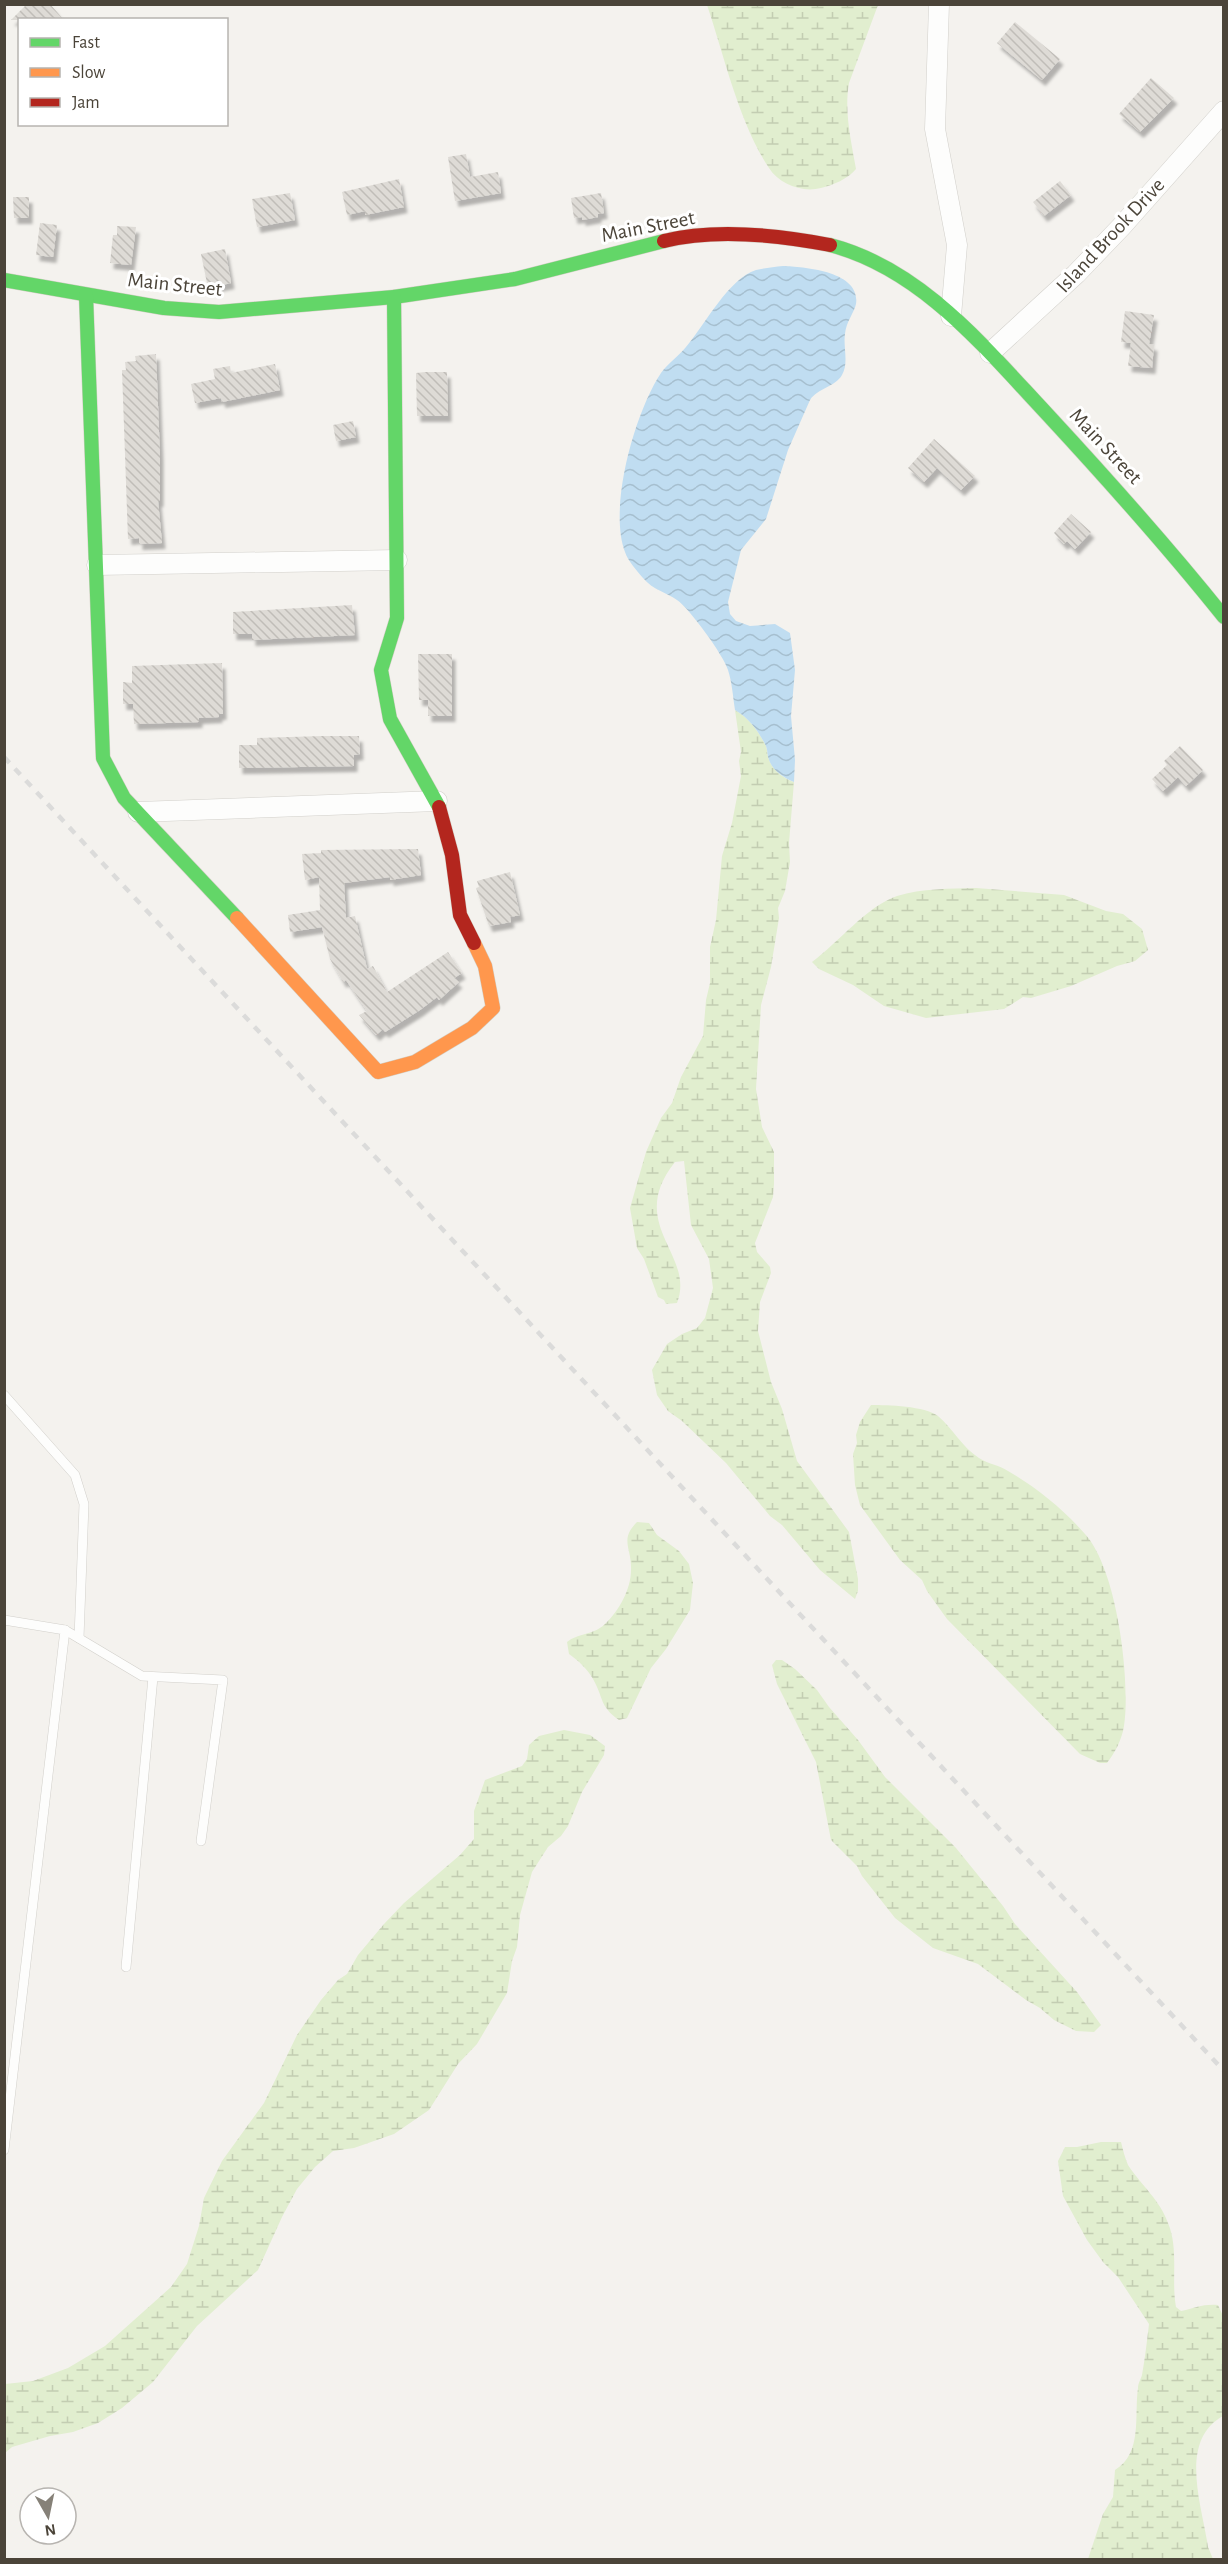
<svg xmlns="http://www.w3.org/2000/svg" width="1228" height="2564" font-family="'Alegreya Sans',sans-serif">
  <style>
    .wetland { fill: url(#wetland-marsh) }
    .water { fill: url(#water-waves) }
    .building { fill: url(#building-back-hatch); filter: url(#shadow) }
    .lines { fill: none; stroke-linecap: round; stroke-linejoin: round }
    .lane-casing { stroke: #d2d0cb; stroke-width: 10 }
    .street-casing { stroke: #d2d0cb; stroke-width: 21 }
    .fast-casing { stroke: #d3cfc5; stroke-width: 15 }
    .slow-casing { stroke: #d3cfc5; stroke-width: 15 }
    .jam-casing { stroke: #d3cfc5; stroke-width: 15 }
    .lane { stroke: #fdfdfc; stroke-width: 9 }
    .street { stroke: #fdfdfc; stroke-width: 20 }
    .fast { stroke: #63d668; stroke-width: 14 }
    .slow { stroke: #ff974d; stroke-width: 14 }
    .jam { stroke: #b3261e; stroke-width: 14 }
    .rail { stroke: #dbdbda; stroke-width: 4.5; stroke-dasharray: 8 8; stroke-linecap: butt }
    .labels { text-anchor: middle; stroke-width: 6; stroke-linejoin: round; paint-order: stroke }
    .street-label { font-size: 21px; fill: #4b4439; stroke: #fff }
  </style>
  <defs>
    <pattern id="wetland-marsh" width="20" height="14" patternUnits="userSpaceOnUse" patternTransform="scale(1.5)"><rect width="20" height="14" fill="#e1eecf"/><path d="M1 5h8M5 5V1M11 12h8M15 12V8" fill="none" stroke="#c3cdb2"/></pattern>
    <pattern id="water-waves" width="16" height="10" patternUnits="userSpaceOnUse" patternTransform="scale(1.5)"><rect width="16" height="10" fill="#c0ddf1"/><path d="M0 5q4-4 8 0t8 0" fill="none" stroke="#a6bfcf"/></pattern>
    <pattern id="building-back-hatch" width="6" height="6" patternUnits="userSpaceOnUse" patternTransform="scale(1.5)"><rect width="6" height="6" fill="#dedbd6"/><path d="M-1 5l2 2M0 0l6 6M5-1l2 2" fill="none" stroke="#c0bdb8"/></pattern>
    <filter id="shadow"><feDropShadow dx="3.5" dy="6" stdDeviation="1.5" flood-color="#0004"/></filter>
  </defs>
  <rect width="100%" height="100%" fill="#f4f2ee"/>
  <!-- wetland -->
  <g class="wetland">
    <path d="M707,5H878L849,83C844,112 851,140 856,169C848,179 833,185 821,188C802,193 779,184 769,168C739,123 724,55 707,5Z"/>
    <path d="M735,710C749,718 759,732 766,746C768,751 767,756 769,760C773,770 784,779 794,782L789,843L790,862L785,891L778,908L779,918L771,967L761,1005L756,1089L762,1127L774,1152V1184L773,1197L755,1243L757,1252L770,1267L771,1273L760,1302L758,1331L771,1382L782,1409L797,1461L849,1532L858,1579V1591L855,1599L820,1570L782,1525L770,1516L726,1463L682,1421L668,1411L657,1395L652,1370L667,1344L682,1334L697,1328L705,1318L713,1288L709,1259L691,1225L684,1161L675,1162C625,1225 696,1254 677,1303L666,1304L664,1300L658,1297L644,1259L637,1248L630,1208L646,1152L661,1118L672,1103L681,1077L703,1036L706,1000L710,983V947L716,920L722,856L732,823L741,776L739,761L741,752Z"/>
    <path d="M976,888L1064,895L1106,911L1123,914L1142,929L1148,950L1135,961L1117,966L1071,986L1031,998L1023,997L1004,1009L926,1018L884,1006L853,985L819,969L812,962C838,943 867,906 897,896C922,888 950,889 976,888Z"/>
    <path d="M871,1405C888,1405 925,1406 938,1416C953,1429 962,1447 979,1458C988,1464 999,1465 1008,1471C1037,1488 1063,1509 1085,1534C1117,1569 1131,1680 1124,1726C1122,1739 1115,1753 1107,1763H1100L1080,1754L947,1619L927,1591L922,1580L900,1560L860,1505L855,1485L853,1454L857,1443L856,1435L860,1422Z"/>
    <path d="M637,1522L649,1523L657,1535L679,1551L689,1564L693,1583L690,1610L666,1649L651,1668L627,1718L619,1720C599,1706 604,1698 593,1679C587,1669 579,1661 569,1654L567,1642C578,1633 594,1635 605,1624C619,1611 631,1589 631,1570C632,1548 619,1540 637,1522Z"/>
    <path d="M776,1660H782L795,1669L817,1690L829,1707L858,1740L885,1777L956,1848L1003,1906L1015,1924L1077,1992L1101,2025L1094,2032L1076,2031L1054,2020L1040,2008L1026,2000L978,1964L933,1948L895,1918L862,1876L857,1866L831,1840L816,1762L777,1684L772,1665Z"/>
    <path d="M564,1730L590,1735L605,1746L604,1755L582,1792L568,1826L561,1836L548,1847L532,1872L520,1915L517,1947L512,1961L507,1993L477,2044L458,2064L429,2110L394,2134L354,2148L333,2151L315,2167L297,2189L282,2217L258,2270L197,2326L153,2382L122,2408L98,2423L73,2432L50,2436L12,2447L5,2453V2384L33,2381L68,2368L105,2346L171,2287L187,2264L199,2226L204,2198L222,2161L264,2103L297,2035L321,2000L338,1980L347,1974L358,1955L384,1924L404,1903L460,1855L474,1839V1811L485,1780L522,1766L527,1759L529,1745L539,1736Z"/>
    <path d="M1101,2142H1121C1123,2150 1125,2158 1128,2165C1141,2185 1160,2200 1168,2223C1179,2249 1171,2280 1176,2307L1181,2311C1197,2308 1201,2304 1218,2305L1223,2316V2416C1178,2441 1202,2505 1208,2547L1213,2559H1088L1103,2514L1113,2497L1115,2470C1143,2453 1134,2415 1138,2388C1138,2383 1141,2379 1142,2375C1145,2358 1147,2341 1149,2324L1118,2277L1103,2262L1087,2240L1063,2196L1058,2161L1065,2147H1077Z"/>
  </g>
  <!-- water -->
  <path class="water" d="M783,266C804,267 861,271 856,304C854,313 846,322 845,334C843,347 849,363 842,375C835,387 818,388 810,400L788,450L766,519L741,550L728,602L730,614L736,621L750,626L775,624L790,633L795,670L791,716L795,760L794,782C784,778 773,771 769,760C767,756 768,751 766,746C759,732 749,718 735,710C733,697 732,682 728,670C724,656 690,609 677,600C666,592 653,590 643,578C637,571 628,561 625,552C608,507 635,412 661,373C667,364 679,356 686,347C704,326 729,278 756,270C764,268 774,267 783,266Z"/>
  <!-- building -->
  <g class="building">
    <path d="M27,4H50L64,20H11Z"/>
    <path d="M1015,22L1060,59L1042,80L997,43Z"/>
    <path d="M1151,78L1174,98L1140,132L1119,114Z"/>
    <path d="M466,154L470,177L498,172L501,193L455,201L448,157Z"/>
    <path d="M399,179L404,207L365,215V211L347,215L342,192Z"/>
    <path d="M1060,181L1071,195L1044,216L1033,202Z"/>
    <path d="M290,193L295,220L257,227L252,199Z"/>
    <path d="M601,193L604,213L598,214V217L582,220V217L574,218L571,198Z"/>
    <path d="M13,197H29V218H14Z"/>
    <path d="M40,223L57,225L53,257L36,255Z"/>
    <path d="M117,226L136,227L131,265L110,263L113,235H117Z"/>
    <path d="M225,249L231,283L208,288L201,254Z"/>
    <path d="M1125,311L1154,315L1149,344L1154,345L1152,368L1128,366L1131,343L1121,342Z"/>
    <path d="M156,354L160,457V501H158L162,543L139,544V538L128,539L122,370H126L125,362L136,361L135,356Z"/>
    <path d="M275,364L280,390L222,402L221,398L195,403L191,384L215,379L213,369L230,366L231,373Z"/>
    <path d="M425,372H447L448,416H417L416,373Z"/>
    <path d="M353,421L356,437L336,441L333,425Z"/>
    <path d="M934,439L975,476L961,490L937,468L924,482L908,468Z"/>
    <path d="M1071,514L1091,532L1075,549L1067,541L1064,544L1054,533Z"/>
    <path d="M352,605L355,635L252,640V634H233V612Z"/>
    <path d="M418,654H452V716H428V700H419Z"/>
    <path d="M222,663L223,714H219V717L199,718V722L134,724L133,704H123V682L132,683V666Z"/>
    <path d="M323,736H359L360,754L354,755V766L239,768V745H257V738Z"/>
    <path d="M1180,746L1203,770L1186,786L1178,777L1163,791L1152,779L1167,765L1164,761Z"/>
    <path d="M418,849L421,875L390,880V877L344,883L346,918L355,916L367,969L373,966L387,992L448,952L462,973L454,978L459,982L439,1000L437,997L420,1010L385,1032L383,1029L376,1035L359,1015L367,1011L346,980L343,982L330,959L322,927L290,932L288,915L320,910L319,877L305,880L302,854L321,853V850Z"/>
    <path d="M510,872L520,915L510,917L511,922L489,926L476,888L479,887L477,881Z"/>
  </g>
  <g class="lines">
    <defs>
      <g id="lane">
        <path d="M4,1395L75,1475L84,1504L79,1638"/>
        <path d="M4,1620L65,1630L4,2150"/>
        <path d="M65,1630L142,1676L223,1680L201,1841"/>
        <path d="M126,1967L153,1677"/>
      </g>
      <g id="street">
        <path d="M939,4L935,129L957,245L951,316"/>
        <path d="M990,353L1076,274L1121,227L1224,111"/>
        <path d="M97,565L397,560"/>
        <path d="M138,812L437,801"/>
      </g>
      <g id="fast">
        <path d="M830,245C922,269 985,348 1048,415C1109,481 1168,547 1224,617"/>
        <path d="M4,280L164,308L219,312L394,297L515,279L664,241"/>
        <path d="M86,295L103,758L124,798L237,918"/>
        <path d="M394,297L397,618L381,670L390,719L439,807"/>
      </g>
      <path id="slow" d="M237,918L378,1072L415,1062L472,1028L493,1008L485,966L474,943"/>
      <g id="jam">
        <path d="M664,241C716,228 778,235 830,245"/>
        <path d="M439,807L452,855L460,915L474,943"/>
      </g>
    </defs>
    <!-- lane casing -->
    <use href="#lane" class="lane-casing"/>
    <!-- street casing -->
    <use href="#street" class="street-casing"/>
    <!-- fast casing -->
    <use href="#fast" class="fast-casing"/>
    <!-- slow casing -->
    <use href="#slow" class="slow-casing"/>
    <!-- jam casing -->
    <use href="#jam" class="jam-casing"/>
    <!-- lane -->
    <use href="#lane" class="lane"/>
    <!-- street -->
    <use href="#street" class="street"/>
    <!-- fast -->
    <use href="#fast" class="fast"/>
    <!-- slow -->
    <use href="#slow" class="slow"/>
    <!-- jam -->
    <use href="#jam" class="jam"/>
    <!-- rail -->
    <path class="rail" d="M4,757L1224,2071"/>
  </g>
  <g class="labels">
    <!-- street labels -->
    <g class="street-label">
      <text transform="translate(648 226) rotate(-11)" y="7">Main Street</text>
      <text transform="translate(1110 235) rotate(-47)" y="7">Island Brook Drive</text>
      <text transform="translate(175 284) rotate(6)" y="7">Main Street</text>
      <text transform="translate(1106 446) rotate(47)" y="7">Main Street</text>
    </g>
  </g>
  <!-- border -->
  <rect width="1228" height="2564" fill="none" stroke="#4b4439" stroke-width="12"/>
  <!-- legend -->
  <rect x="18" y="18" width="210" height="108" fill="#ffffff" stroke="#b7b4b0" stroke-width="1.5"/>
  <rect x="30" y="38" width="30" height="9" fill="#63d668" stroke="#b7b4b0" stroke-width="1.5"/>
  <text x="72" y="48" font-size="18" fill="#4b4439">Fast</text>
  <rect x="30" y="68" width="30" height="9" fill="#ff974d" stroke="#b7b4b0" stroke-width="1.5"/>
  <text x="72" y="78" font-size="18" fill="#4b4439">Slow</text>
  <rect x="30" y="98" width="30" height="9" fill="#b3261e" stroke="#b7b4b0" stroke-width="1.5"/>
  <text x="72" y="108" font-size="18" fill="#4b4439">Jam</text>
  <!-- north arrow -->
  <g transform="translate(48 2516) rotate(171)"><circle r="28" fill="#ffffff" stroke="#b7b4b0" stroke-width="1.5"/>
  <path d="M0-4.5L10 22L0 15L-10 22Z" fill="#868178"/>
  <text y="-9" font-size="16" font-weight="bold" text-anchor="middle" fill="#4b4439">N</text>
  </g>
</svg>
